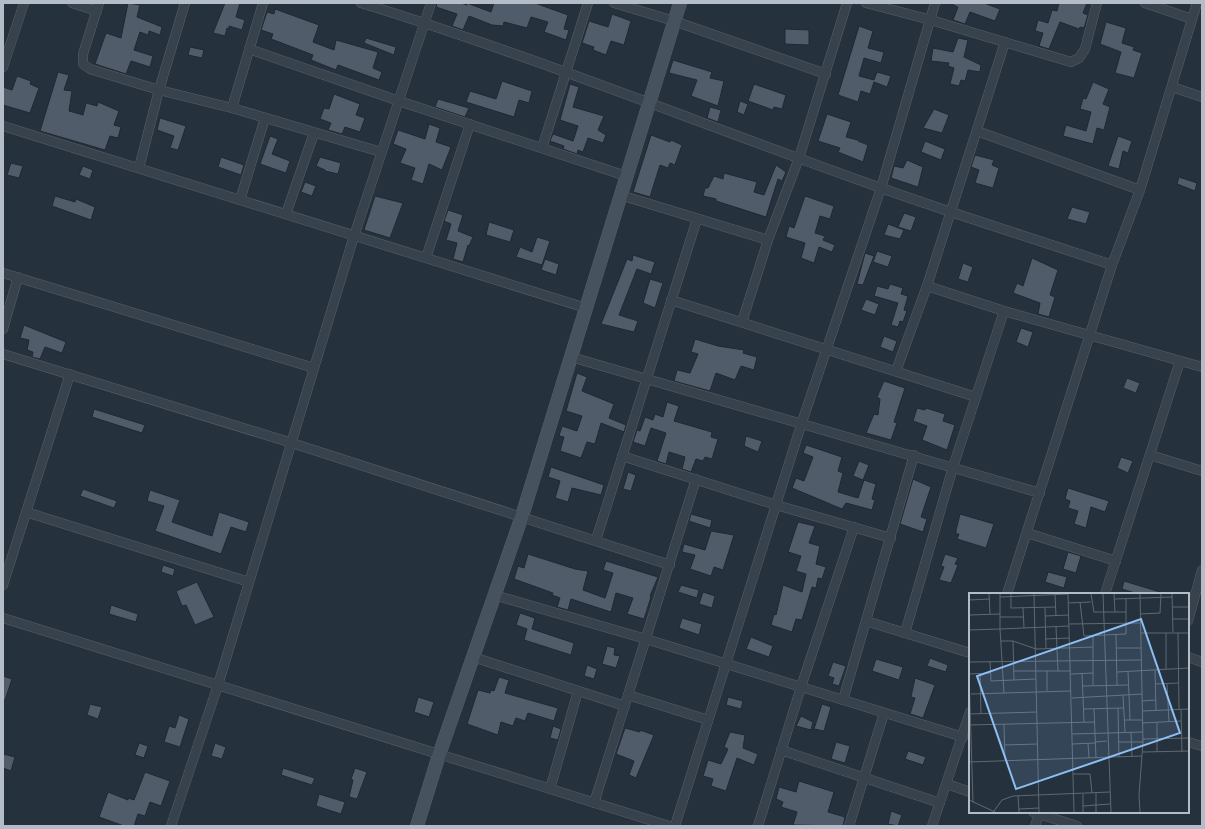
<svg xmlns="http://www.w3.org/2000/svg" width="1205" height="829" font-family="Rubik,sans-serif">
  <style>
    .building { fill: #505c6a; stroke: #1f2933 }
    .lines { fill: none; stroke-linecap: round; stroke-linejoin: round }
    .street-casing { stroke: #56606a; stroke-width: 10 }
    .secondary-casing { stroke: #56606a; stroke-width: 14 }
    .street { stroke: #38424c; stroke-width: 9 }
    .secondary { stroke: #47525f; stroke-width: 13 }
    .inset-road { fill: none; stroke: #5e6974; stroke-width: 1 }
    .view { fill: #8dbff3; fill-opacity: 0.15; stroke: #8dbff3; stroke-width: 2 }
    .inset-edge { fill: none; stroke: #b4bdc7; stroke-width: 2 }
  </style>
  <rect width="100%" height="100%" fill="#25313c"/>
  <!-- building -->
  <g class="building">
    <path d="M128,3L140,5L137,17L162,27L160,35L149,31L148,35L140,32L134,50L153,56L150,67L131,61L126,74L95,64L106,33L121,38Z"/>
    <path d="M225,3H240L236,17L245,20L242,30L229,26V29L227,28L225,36L213,33Z"/>
    <path d="M437,3H461L467,5V3L491,12L494,3H535L568,15L564,29L569,30L566,40L544,32L548,22L531,17L527,28L504,22L503,26L492,25L469,16L463,30L452,26L457,14L436,7Z"/>
    <path d="M984,3L1000,9L995,21L970,12L965,24L953,20L958,7L949,3Z"/>
    <path d="M1059,3H1087L1083,13L1088,15L1084,28L1080,27L1079,29L1060,22L1049,49L1039,46L1043,33L1035,31L1038,20L1048,23L1052,10L1057,11Z"/>
    <path d="M275,9L319,25L313,42L334,50L336,40L378,52L373,68L382,72L379,80L338,65L336,70L311,60L313,55L271,39L273,34L261,30L267,12L274,14Z"/>
    <path d="M612,14L631,21L624,45L611,41L606,55L593,50L594,47L582,43L589,21L608,27Z"/>
    <path d="M1106,22L1126,28L1122,43L1134,47L1133,50L1142,53L1134,78L1115,73L1121,52L1100,44Z"/>
    <path d="M859,26L873,31L868,48L884,52L881,63L864,58L859,76L874,80L877,72L891,76L887,87L874,82L870,94L861,91L858,102L838,95Z"/>
    <path d="M785,29L809,30V45L785,44Z"/>
    <path d="M366,38L396,47L394,55L364,43Z"/>
    <path d="M958,38L968,40L964,57L981,65L980,72L968,70L965,81L961,80L959,86L950,84L954,68L948,66L949,63L931,61L933,48L953,52Z"/>
    <path d="M190,47L204,50L202,58L188,55Z"/>
    <path d="M673,60L712,72L710,78L724,81L718,106L691,96L697,80L669,73Z"/>
    <path d="M58,72L69,75L64,90L72,91L69,111L83,115L86,103L97,106L98,102L119,111L114,125L121,127L118,138L110,136L105,150L40,131Z"/>
    <path d="M17,76L31,81L30,84L39,88L30,113L3,105V87L12,90Z"/>
    <path d="M502,81L532,91L529,103L519,100L514,117L466,102L470,91L496,99Z"/>
    <path d="M1093,82L1109,89L1103,104L1110,107L1104,130L1097,128L1093,144L1063,136L1066,125L1086,131L1091,112L1080,109L1083,98L1086,99Z"/>
    <path d="M570,84L579,87L573,107L604,116L598,130L606,135L603,143L588,138L583,152L578,150L577,154L563,149L564,146L550,141L553,134L573,141L578,126L560,120Z"/>
    <path d="M754,84L786,95L782,109L774,107L773,110L748,101Z"/>
    <path d="M334,94L360,104L356,115L365,118L360,132L345,127L342,134L328,130L331,123L320,119L324,108L329,109Z"/>
    <path d="M438,99L469,108L465,117L435,107Z"/>
    <path d="M740,101L748,104L744,115L737,112Z"/>
    <path d="M710,107L721,110L718,122L707,118Z"/>
    <path d="M934,109L949,115L942,133L923,128Z"/>
    <path d="M827,114L851,122L846,137L858,140V141L868,145L863,162L838,152L840,148L818,141Z"/>
    <path d="M160,118L186,126L178,150L170,148L174,136L157,130Z"/>
    <path d="M429,124L440,128L436,142L451,147L442,170L429,164L423,184L411,180L415,168L400,163L406,149L393,144L398,130L425,139Z"/>
    <path d="M651,135L670,142L671,140L682,145L675,165L670,163L668,168L660,165L650,197L633,192Z"/>
    <path d="M270,136L278,139L272,154L290,161L286,173L260,164Z"/>
    <path d="M1118,136L1132,141L1128,153L1123,151L1119,169L1108,166Z"/>
    <path d="M925,141L945,149L941,160L921,152Z"/>
    <path d="M975,155L994,160L992,165L999,168L993,188L975,183L979,170L971,167Z"/>
    <path d="M221,157L244,165L241,175L218,167Z"/>
    <path d="M320,157L341,163L338,174L325,171V170L316,166Z"/>
    <path d="M907,160L923,167L918,187L891,178L894,166L903,168Z"/>
    <path d="M11,163L23,166L19,178L7,175Z"/>
    <path d="M776,165L786,172L782,181L778,179L766,217L716,201V199L703,196L705,188H708L714,176L723,179L724,173L757,182L754,192L764,195Z"/>
    <path d="M83,166L93,170L90,179L79,175Z"/>
    <path d="M1179,177L1197,183L1195,191L1177,184Z"/>
    <path d="M305,182L316,186L312,196L301,192Z"/>
    <path d="M55,196L75,202L76,199L95,207L91,220L52,206Z"/>
    <path d="M375,196L403,203L390,238L364,230Z"/>
    <path d="M805,196L834,206L830,219L820,216L815,233L825,236L823,240L835,245L832,252L819,247L814,263L801,258L805,243L786,237L789,226L794,228Z"/>
    <path d="M1072,207L1090,212L1086,224L1067,219Z"/>
    <path d="M448,210L463,215L458,231L473,237L469,246L468,245L463,262L453,259L457,243L446,240L451,224L444,221Z"/>
    <path d="M904,213L916,217L911,231L898,227Z"/>
    <path d="M489,222L514,230L510,242L486,235Z"/>
    <path d="M888,224L904,230L900,239L884,235Z"/>
    <path d="M537,237L550,241L542,265L516,257L520,247L532,252Z"/>
    <path d="M877,251L892,256L888,267L873,262Z"/>
    <path d="M865,253L874,256L863,285L857,284Z"/>
    <path d="M633,255L655,262L651,274L637,269L619,315L638,321L634,332L601,324L627,259L632,261Z"/>
    <path d="M1032,258L1058,270L1050,295L1055,297L1049,317L1038,314L1040,303L1013,293L1017,283L1023,286Z"/>
    <path d="M545,259L559,264L556,275L541,270Z"/>
    <path d="M963,263L973,267L968,282L958,279Z"/>
    <path d="M650,279L663,283L655,308L643,303Z"/>
    <path d="M890,284L903,288L901,294L908,296L904,310L907,311L903,322L900,321L898,327L891,325L898,303L874,296L877,286L888,289Z"/>
    <path d="M866,299L879,304L875,315L861,310Z"/>
    <path d="M24,325L66,342L62,353L45,347L40,359L32,357L33,352L27,350L29,340L20,338Z"/>
    <path d="M1021,328L1033,332L1028,347L1016,342Z"/>
    <path d="M884,336L897,341L893,352L880,347Z"/>
    <path d="M695,339L718,346L744,350L743,353L757,357L754,370L741,366L735,380L716,373L710,391L674,381L677,370L690,373L698,354L691,352Z"/>
    <path d="M577,373L587,377L582,391L614,404L609,418L626,425L624,432L601,423L595,444L587,442L581,458L560,451L564,437L559,436L562,426L577,431L582,416L566,411Z"/>
    <path d="M1127,378L1140,383L1136,393L1123,388Z"/>
    <path d="M884,381L905,388L894,422L897,423L891,440L866,433L874,414L878,415L880,399L877,397Z"/>
    <path d="M667,402L679,406L674,421L712,432L711,437L718,439L712,459L705,457L703,461L696,459L691,472L682,469L685,457L669,452L666,464L657,461L666,433L651,428L645,446L633,442L637,430L640,431L645,417L653,420L655,414L663,417Z"/>
    <path d="M917,408L925,410L926,408L945,414L943,421L955,425L947,450L922,440L927,426L913,421Z"/>
    <path d="M94,409L145,425L142,433L92,417Z"/>
    <path d="M746,436L762,441L758,452L744,446Z"/>
    <path d="M806,445L842,457L838,471L843,473L838,492L858,498L864,480L876,484L872,499L875,500L872,510L846,503L842,509L792,488L796,478L804,481L813,457L803,453Z"/>
    <path d="M1121,457L1133,461L1128,473L1117,468Z"/>
    <path d="M859,461L869,465L863,480L853,476Z"/>
    <path d="M551,467L604,485L601,495L572,488L568,502L555,498L560,481L548,477Z"/>
    <path d="M628,472L636,475L631,491L623,489Z"/>
    <path d="M913,479L931,487L921,517L927,519L923,532L900,524Z"/>
    <path d="M1068,488L1109,501L1105,512L1091,507L1086,528L1074,524L1078,511L1068,508L1070,501L1065,499Z"/>
    <path d="M83,489L117,501L114,508L80,496Z"/>
    <path d="M150,490L180,500L172,522L212,536L219,512L249,522L246,532L231,527L221,554L155,531L164,506L147,501Z"/>
    <path d="M691,514L712,520L710,528L689,521Z"/>
    <path d="M960,514L994,524L986,548L957,539L959,534H956V530Z"/>
    <path d="M798,522L815,526L809,543L820,546L816,564L826,567L822,579L818,578L816,588L812,587L802,620L796,619L792,632L771,625L774,614L776,615L783,585L802,592L806,574L796,571L801,556L788,552Z"/>
    <path d="M711,531L734,535L723,570L714,567L711,576L690,569L695,555L682,552L684,544L705,550Z"/>
    <path d="M1068,552L1081,556L1076,573L1063,569Z"/>
    <path d="M528,554L575,569L588,571L583,590L605,598L613,573L603,570L606,561L658,577L650,596L651,597L644,619L627,614L633,598L616,593L611,612L571,599L568,610L557,607L560,598L552,595L553,593L514,579L518,566L524,568Z"/>
    <path d="M945,554L958,558L955,564L958,565L951,583L939,580L944,567L941,566Z"/>
    <path d="M163,565L175,569L173,576L161,572Z"/>
    <path d="M1048,572L1067,577L1064,588L1045,582Z"/>
    <path d="M1124,581L1160,592L1159,594H1138L1122,589Z"/>
    <path d="M197,582L214,617L195,625L186,605L182,606L176,591Z"/>
    <path d="M681,585L699,590L697,598L678,592Z"/>
    <path d="M703,592L715,596L712,608L699,604Z"/>
    <path d="M111,605L138,614L136,622L109,614Z"/>
    <path d="M520,613L535,618L532,629L574,643L571,655L524,640L527,629L516,625Z"/>
    <path d="M682,618L702,624L699,635L679,628Z"/>
    <path d="M751,637L773,646L769,657L746,649Z"/>
    <path d="M607,646L615,648L614,655L620,656L616,668L602,664Z"/>
    <path d="M930,658L948,665L946,672L927,666Z"/>
    <path d="M876,659L903,667L899,680L872,671Z"/>
    <path d="M833,662L846,666L839,686L832,684L834,678L828,676Z"/>
    <path d="M587,665L597,669L594,679L584,676Z"/>
    <path d="M3,676L12,679L5,700H3Z"/>
    <path d="M499,677L509,680L505,693L558,708L554,721L528,713L525,721L516,718L513,726L501,722L498,735L467,724L478,690L490,693L491,690L494,691Z"/>
    <path d="M915,678L935,685L923,718L910,714L915,698L911,697Z"/>
    <path d="M418,697L434,702L429,717L414,712Z"/>
    <path d="M728,697L743,701L741,709L726,705Z"/>
    <path d="M90,704L102,707L98,719L87,715Z"/>
    <path d="M822,704L831,707L824,731L814,729Z"/>
    <path d="M179,715L189,719L180,747L164,742L169,726L175,728Z"/>
    <path d="M801,716L813,722L811,730L796,726Z"/>
    <path d="M553,726L561,729L558,740L550,738Z"/>
    <path d="M625,728L640,732V730L654,735L636,778L629,775L634,761L616,754Z"/>
    <path d="M730,732L745,735L743,748L758,754L754,765L737,758L726,791L711,786L713,779L703,776L708,760L721,764L728,749L724,747Z"/>
    <path d="M836,742L850,746L845,763L831,759Z"/>
    <path d="M139,743L148,746L144,758L135,755Z"/>
    <path d="M215,743L226,747L222,759L211,756Z"/>
    <path d="M908,751L926,757L923,765L905,759Z"/>
    <path d="M3,754L15,757L11,771L3,768Z"/>
    <path d="M283,768L315,778L312,785L281,775Z"/>
    <path d="M355,768L367,772L357,799L349,797L353,780L351,779Z"/>
    <path d="M145,772L170,781L161,806L150,802L145,816L138,814L134,826H124L99,817L108,792L128,800V798L134,800Z"/>
    <path d="M799,781L834,792L828,812L845,817L843,826L793,825L797,812L781,807L783,802L776,799L779,787L796,792Z"/>
    <path d="M319,794L345,802L341,814L316,806Z"/>
    <path d="M891,811L902,815L898,826L888,824Z"/>
  </g>
  <g class="lines">
    <defs>
      <g id="street">
        <path d="M72,3L97,11"/>
        <path d="M99,3L83,54V64L90,69L159,90L232,108L381,152"/>
        <path d="M361,3C537,57 708,127 881,188C957,215 1035,239 1112,265"/>
        <path d="M614,3L674,21L826,74"/>
        <path d="M866,3L931,20L1071,62L1079,58L1085,49L1097,3"/>
        <path d="M1145,3L1192,19"/>
        <path d="M249,49L399,101L626,176"/>
        <path d="M3,67L24,3"/>
        <path d="M1172,87L1202,97"/>
        <path d="M232,108L263,3"/>
        <path d="M3,126L586,308"/>
        <path d="M977,131L1140,190"/>
        <path d="M542,148L588,3"/>
        <path d="M139,168L159,90L185,3"/>
        <path d="M620,195L768,240"/>
        <path d="M240,200L265,118"/>
        <path d="M286,214L314,133"/>
        <path d="M426,258L470,124"/>
        <path d="M3,273L314,368"/>
        <path d="M927,286L1004,311L1202,367"/>
        <path d="M671,300L976,397"/>
        <path d="M742,322L768,240L799,158L847,3"/>
        <path d="M3,329L18,277"/>
        <path d="M3,354L292,443L670,565"/>
        <path d="M571,357L1040,493"/>
        <path d="M896,371L927,286L1005,42"/>
        <path d="M1150,455L1202,471"/>
        <path d="M622,456L776,505L891,538"/>
        <path d="M26,512L249,582"/>
        <path d="M1027,533L1116,561"/>
        <path d="M596,540L697,219"/>
        <path d="M3,585L70,374"/>
        <path d="M1007,594L1112,265L1140,190L1197,3"/>
        <path d="M1105,594L1180,361"/>
        <path d="M494,595L646,639L963,737"/>
        <path d="M3,618L669,826"/>
        <path d="M866,621L970,653"/>
        <path d="M1188,621L1202,570"/>
        <path d="M905,633L953,467L1004,311"/>
        <path d="M473,657L625,706"/>
        <path d="M1188,657L1202,662"/>
        <path d="M628,695L708,720"/>
        <path d="M843,700L914,455"/>
        <path d="M1188,742L1202,746"/>
        <path d="M781,750L940,803"/>
        <path d="M947,784L970,792"/>
        <path d="M550,789L578,691"/>
        <path d="M594,803L696,479"/>
        <path d="M1033,812L1077,826"/>
        <path d="M171,826L218,685L354,236L431,3"/>
        <path d="M675,826L802,422L881,188L935,3"/>
        <path d="M758,826L801,687L854,527"/>
        <path d="M849,826L884,713"/>
        <path d="M932,826L970,712"/>
        <path d="M1035,826L1040,812"/>
      </g>
      <path id="secondary" d="M417,826L439,755L522,516L680,3"/>
    </defs>
    <!-- street casing -->
    <use href="#street" class="street-casing"/>
    <!-- secondary casing -->
    <use href="#secondary" class="secondary-casing"/>
    <!-- street -->
    <use href="#street" class="street"/>
    <!-- secondary -->
    <use href="#secondary" class="secondary"/>
  </g>
  <!-- overview -->
  <g transform="translate(969 593)">
    <rect width="220" height="220" fill="#25313c"/>
    <path class="inset-road" d="M20,1L21,21M31,1V36L100,33M42,1V15L87,14M65,1L70,219M99,1L105,219M122,1L125,19H157M134,1L142,219M145,1L146,19M171,1L174,149L170,202L171,219M203,1L204,39M86,2L87,23M31,4L99,1M146,6L203,4M0,7L21,6M111,9L115,43L157,41V6M99,10L122,9M203,14H220M54,15L55,35M76,15L77,55M171,21L191,20L192,1M0,22L31,21M76,23L100,22M31,24H54M203,26H220M100,31L171,30M87,34L89,78M0,37L31,36L35,100M172,40H220M209,40L210,117M147,42L148,92M124,43V92M76,46L101,45M32,48H44L67,56L124,54M44,48L45,87M147,55H172M21,68L22,88L67,86M0,69L172,67M197,76V40M186,77L187,117M44,78H102M78,78V98M159,78L161,127M148,79L220,75M0,80L4,209M11,80L12,121M113,80L115,129M0,81L21,80M102,81L124,80M186,91L210,90M198,91L200,129M114,93L160,92M2,101L102,98M154,102L156,139M103,105L173,101M173,108L187,107M149,115L150,164M114,116L155,115M125,116L127,165M212,117L213,159M173,118L220,116M0,121L68,119M155,127H173M173,130L212,128M188,130V159M35,131L36,167M0,132L126,129M162,139L163,164M103,141L174,139M174,146L220,145M126,149L138,148M150,149H174M119,150L120,165M103,151L126,150M35,152L69,151M174,159L220,158M0,169L173,163M104,181H121L123,200M127,200V219M114,201V219M49,203L50,219M0,207L26,219M114,213L141,211M50,216L70,215M25,218L33,207L44,203L141,199"/>
    <path class="view" d="M172,26L211,140L47,196L8,83Z"/>
    <rect width="220" height="220" class="inset-edge"/>
  </g>
  <!-- border -->
  <rect width="1205" height="829" fill="none" stroke="#b4bdc7" stroke-width="8"/>
</svg>
